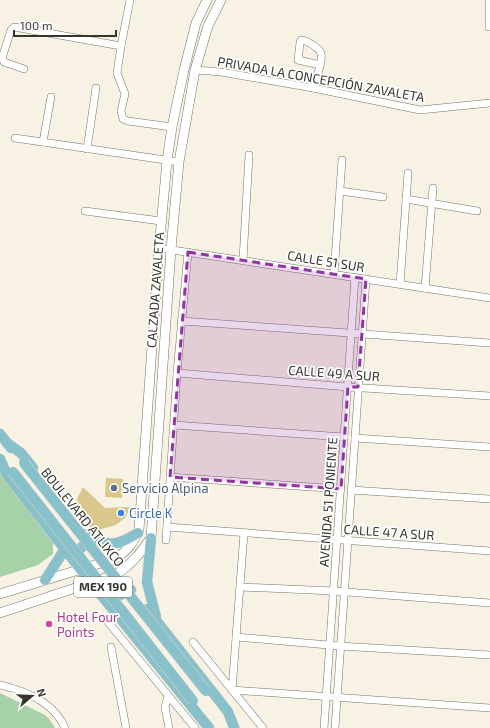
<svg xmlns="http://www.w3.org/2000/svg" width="490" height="728" font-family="'Exo 2',sans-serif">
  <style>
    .green { fill: #a7d2a7 }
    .building { fill: #d9c78b }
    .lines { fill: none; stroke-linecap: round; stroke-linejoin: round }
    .minor-casing { stroke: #777367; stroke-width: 8 }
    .secondary-casing { stroke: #777367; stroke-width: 10 }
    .primary-casing { stroke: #d3d3d1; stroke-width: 11 }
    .minor { stroke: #fff; stroke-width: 7 }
    .secondary { stroke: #fff; stroke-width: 9 }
    .primary { stroke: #88c1ca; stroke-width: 10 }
    .primary-bridge-casing { stroke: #d3d3d1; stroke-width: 11; stroke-linecap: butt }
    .primary-bridge { stroke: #88c1ca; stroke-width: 10 }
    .marked { fill: #9136a1; fill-opacity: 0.2; stroke: #9136a1; stroke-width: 3; stroke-dasharray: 8 5; stroke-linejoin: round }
    .service-dot { fill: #5c6f8a; stroke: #fff; stroke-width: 1.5 }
    .shop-dot { fill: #3f7fe0; stroke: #fff; stroke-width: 1.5 }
    .hotel-dot { fill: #d1479c; stroke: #fff; stroke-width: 1.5 }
    .labels { text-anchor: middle; stroke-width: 3.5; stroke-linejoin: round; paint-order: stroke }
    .shield { fill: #fff; stroke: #73726d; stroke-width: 1 }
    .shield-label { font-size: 12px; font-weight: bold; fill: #37352f }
    .street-label { font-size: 13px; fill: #37352f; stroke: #fff }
    .service-label { font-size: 13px; fill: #4e5e75; stroke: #fff; text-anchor: start }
    .shop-label { font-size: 13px; fill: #366cbe; stroke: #fff; text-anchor: start }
    .hotel-label { font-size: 13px; fill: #b23c85; stroke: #fff; text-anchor: start }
  </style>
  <rect width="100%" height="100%" fill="#f7f2e4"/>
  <!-- green -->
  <g class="green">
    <path d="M0,470L53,538V554L38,565L0,577Z"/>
    <path d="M0,693L45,715L50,720L55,728H0Z"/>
  </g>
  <!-- building -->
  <g class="building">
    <path d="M106,478L123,479L122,498L105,497Z"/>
    <path d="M83,487L105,508L130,507L126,517L116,525L94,531L92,529L73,507Z"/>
  </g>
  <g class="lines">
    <defs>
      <g id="minor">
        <path d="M489,27V0"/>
        <path d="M121,46L130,0"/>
        <path d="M24,69L4,62L2,58L11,30L14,27L121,46L117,73L125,94L121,111L123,119L128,121L172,127"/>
        <path d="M195,70L221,72L313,88L420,110L490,103"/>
        <path d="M313,88C315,81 325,58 320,51C319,49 315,47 313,45C309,43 306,40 301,40L300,43L298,60L320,65"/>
        <path d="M15,138L179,162"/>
        <path d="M43,142L51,97"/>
        <path d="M87,149L96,88"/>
        <path d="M340,191L383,197"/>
        <path d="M406,199L477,211"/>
        <path d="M85,211L161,221"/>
        <path d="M159,248L490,298"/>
        <path d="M243,260L249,155"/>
        <path d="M334,274L342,160"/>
        <path d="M400,284L408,173"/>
        <path d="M425,288L433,188"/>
        <path d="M181,321L490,343"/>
        <path d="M177,373L348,387L490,396"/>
        <path d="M174,425L344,437"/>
        <path d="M355,438L490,447"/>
        <path d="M170,477L341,489"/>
        <path d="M351,490L490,499"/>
        <path d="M167,527L490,551"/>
        <path d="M244,533L232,690L490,708"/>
        <path d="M166,540L177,373L188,252"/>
        <path d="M240,587L334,591L490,603"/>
        <path d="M108,622L195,728"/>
        <path d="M236,637L340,646L490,655"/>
        <path d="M193,642L263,728"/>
        <path d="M111,647L126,728"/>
        <path d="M0,685C26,691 54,702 65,728"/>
        <path d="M168,696L165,707L169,728"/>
        <path d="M324,728L355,277"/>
        <path d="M335,728L366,279"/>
      </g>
      <g id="secondary">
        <path d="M0,594L114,559C127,552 133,543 139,530L159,248L167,161L172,127L184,70L196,23L207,0"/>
        <path d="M0,613L117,574C132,564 141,552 151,538L171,249L179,162L195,70L208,26L221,0"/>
      </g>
      <g id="primary">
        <path d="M0,434L11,448"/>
        <path d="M7,443L21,453L33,468"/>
        <path d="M0,459L7,475L81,570L209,728"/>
        <path d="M151,538L147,582L156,617"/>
        <path d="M69,550C80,553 86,545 87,534C108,548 117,546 138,533"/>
        <path d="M45,580L65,549"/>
        <path d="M111,606L118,596L131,590"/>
        <path d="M147,609L222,704L228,712L234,727"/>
      </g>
    </defs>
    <!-- minor casing -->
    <use href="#minor" class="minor-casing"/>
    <!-- secondary casing -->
    <use href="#secondary" class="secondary-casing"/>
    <!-- primary casing -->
    <use href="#primary" class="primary-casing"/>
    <!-- minor -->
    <use href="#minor" class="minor"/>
    <!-- secondary -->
    <use href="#secondary" class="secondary"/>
    <!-- primary -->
    <use href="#primary" class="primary"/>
    <defs>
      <g id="primary-bridge">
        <path d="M24,463L206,691"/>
        <path d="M13,472L193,701"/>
      </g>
    </defs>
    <!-- primary-bridge casing -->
    <use href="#primary-bridge" class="primary-bridge-casing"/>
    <!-- primary-bridge -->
    <use href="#primary-bridge" class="primary-bridge"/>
  </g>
  <!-- marked area -->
  <path class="marked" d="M188,252L366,279L358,387H348L341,489L170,477Z"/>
  <!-- markers -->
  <circle class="service-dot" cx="114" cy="488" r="4"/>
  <circle class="shop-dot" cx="121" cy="513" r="4"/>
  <circle class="hotel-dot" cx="49" cy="624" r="4"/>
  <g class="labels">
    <!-- shield labels -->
    <rect class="shield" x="74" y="577" width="58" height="20" rx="3"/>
    <g class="shield-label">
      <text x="103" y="591">MEX 190</text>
    </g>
    <!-- street labels -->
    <g class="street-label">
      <text transform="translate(321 79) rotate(10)" y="5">PRIVADA LA CONCEPCIÓN ZAVALETA</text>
      <text transform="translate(326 261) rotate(9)" y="5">CALLE 51 SUR</text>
      <text transform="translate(155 290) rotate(-86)" y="5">CALZADA ZAVALETA</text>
      <text transform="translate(334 373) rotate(4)" y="5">CALLE 49 A SUR</text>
      <text transform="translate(328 502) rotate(-86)" y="5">AVENIDA 51 PONIENTE</text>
      <text transform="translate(83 517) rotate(51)" y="5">BOULEVARD ATLIXCO</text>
      <text transform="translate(389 532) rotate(4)" y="5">CALLE 47 A SUR</text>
    </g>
    <!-- service labels -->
    <g class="service-label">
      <text x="122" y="493">Servicio Alpina</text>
    </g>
    <!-- shop labels -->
    <g class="shop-label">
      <text x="129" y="518">Circle K</text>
    </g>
    <!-- hotel labels -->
    <g class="hotel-label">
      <text x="57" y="622">Hotel Four<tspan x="57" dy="15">Points</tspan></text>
    </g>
  </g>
  <!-- north arrow -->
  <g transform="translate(32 696) rotate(71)" stroke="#ffffff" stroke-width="3" paint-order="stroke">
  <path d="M0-3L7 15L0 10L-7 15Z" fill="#37352f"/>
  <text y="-6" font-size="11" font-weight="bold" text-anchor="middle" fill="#37352f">N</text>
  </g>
  <!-- scale -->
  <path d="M14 30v6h102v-6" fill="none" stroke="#37352f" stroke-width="2"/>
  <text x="20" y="30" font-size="12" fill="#37352f" stroke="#ffffff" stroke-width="3" paint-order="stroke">100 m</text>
</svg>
